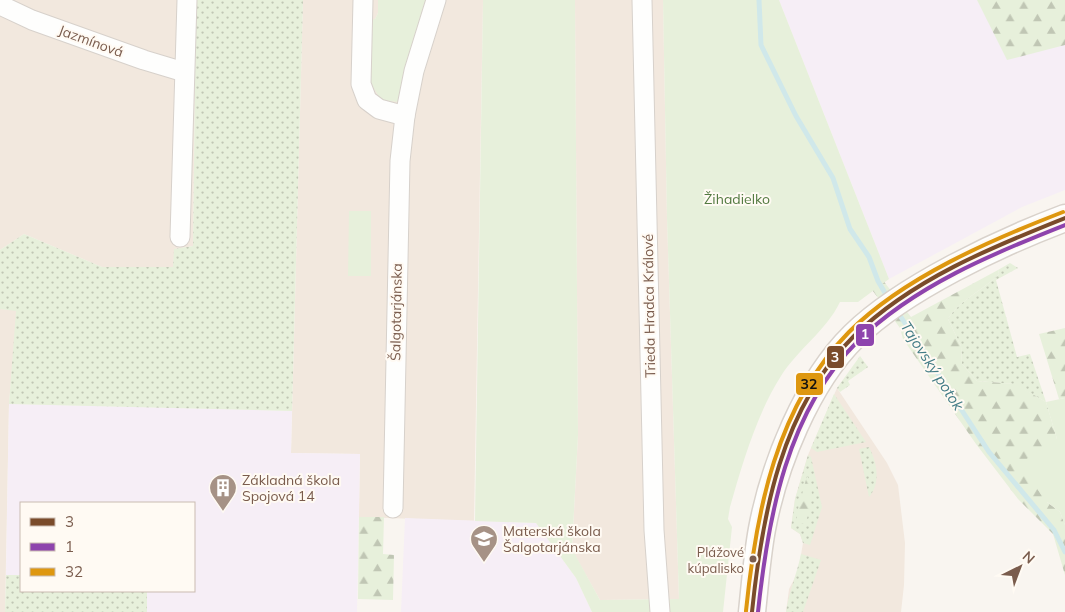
<svg xmlns="http://www.w3.org/2000/svg" width="1065" height="612" font-family="Mulish,sans-serif">
  <style>
    .residential { fill: #f2e8de }
    .education { fill: #f6eef6 }
    .grass { fill: url(#grass-dots) }
    .forest { fill: url(#forest-firs) }
    .green { fill: #e7f0db }
    .lines { fill: none; stroke-linecap: round; stroke-linejoin: round }
    .stream { stroke: #d0e8ea; stroke-width: 5 }
    .street-casing { stroke: #d7d1cb; stroke-width: 21 }
    .secondary-casing { stroke: #d9d2cb; stroke-width: 29 }
    .street { stroke: #fefefd; stroke-width: 19 }
    .secondary { stroke: #fefefd; stroke-width: 26 }
    .bus-1-casing { stroke: #fffaf3; stroke-width: 8 }
    .bus-2-casing { stroke: #fffaf3; stroke-width: 8 }
    .bus-3-casing { stroke: #fffaf3; stroke-width: 8 }
    .bus-1 { stroke: #7a4b2a; stroke-width: 4 }
    .bus-2 { stroke: #8e44ad; stroke-width: 4 }
    .bus-3 { stroke: #de970f; stroke-width: 4 }
    .bus-dot { fill: #7a5c4d; stroke: #fffaf3; stroke-width: 2 }
    .labels { text-anchor: middle; stroke-width: 4; stroke-linejoin: round; paint-order: stroke }
    .bus-label { font-size: 13px; fill: #7a5c4d; stroke: #fffaf3; text-anchor: end }
    .street-label { font-size: 14px; fill: #7a5c4d; stroke: #fffaf3 }
    .park-label { font-size: 14px; fill: #537a41; stroke: #fffaf3 }
    .poi-label { font-size: 14px; fill: #7a5c4d; stroke: #fffaf3; text-anchor: start }
    .water-label { font-size: 15px; font-style: italic; fill: #437c86; stroke: #fffaf3 }
    .line-badge { stroke: #fffaf3; stroke-width: 2 }
    .badge-label { font-size: 14px; text-anchor: middle; font-weight: bold; fill: #fff }
    .pale-badge-label { font-size: 14px; text-anchor: middle; font-weight: bold; fill: #111 }
  </style>
  <defs>
    <pattern id="grass-dots" width="8" height="8" patternUnits="userSpaceOnUse" patternTransform="scale(1.25)"><rect width="8" height="8" fill="#e7f0db"/><path d="M2 2h.1M6 6h.1" fill="none" stroke="#c0c6b4" stroke-width="1.8" stroke-linecap="round"/></pattern>
    <pattern id="forest-firs" width="22" height="20" patternUnits="userSpaceOnUse" patternTransform="scale(1.25)"><rect width="22" height="20" fill="#e7f0db"/><path d="M5 1l3.5 6h-7zM16 11l3.5 6h-7z" fill="#c0c6b4"/></pattern>
  </defs>
  <rect width="100%" height="100%" fill="#f9f5f0"/>
  <!-- residential -->
  <g class="residential">
    <path d="M0,0H196L193,246L175,249L173,267H102L24,234L0,250Z"/>
    <path d="M303,0H378V13L375,19L415,104L445,0H483L474,521L359,517L360,454L291,453Z"/>
    <path d="M575,0H663L667,218L679,599L600,600L572,550L578,435Z"/>
    <path d="M0,309L17,310L9,404L5,612H0Z"/>
    <path d="M837,388L887,463L898,485L905,543L904,585L901,612H786L789,589L798,572L803,543L800,534L791,528L795,499L808,455Z"/>
  </g>
  <!-- education -->
  <g class="education">
    <path d="M779,0H1065V190L1022,207L889,279Z"/>
    <path d="M9,404L292,411L291,453L360,454L357,612H147V591H194V503H21V575H6Z"/>
    <path d="M405,518L536,523L576,578L592,612H401Z"/>
  </g>
  <!-- grass -->
  <g class="grass">
    <path d="M196,0H303L292,411L9,404L16,311L0,309V250L24,234L102,267H173L174,249L193,246Z"/>
    <path d="M1010,263L1018,268L996,280L1017,357L1030,354L1046,402L1014,384L977,381L962,364L961,346L948,319C959,300 984,290 999,274L998,270Z"/>
    <path d="M860,356L868,367L848,381L850,385L840,392L837,388Z"/>
    <path d="M834,394L866,442L817,452L811,448Z"/>
    <path d="M869,447C877,462 881,483 869,497L859,449Z"/>
    <path d="M808,455L811,457L822,507L810,545L803,543L800,534L791,528L795,499Z"/>
    <path d="M801,554L821,560L803,612H786C789,591 797,574 801,554Z"/>
    <path d="M6,575H21V591H147V612H5Z"/>
  </g>
  <!-- forest -->
  <g class="forest">
    <path d="M977,0H1065V45L1007,60Z"/>
    <path d="M998,270L999,274C984,290 959,300 948,319L961,346L962,364L977,381L1015,384L1046,402L1057,439L1047,502L1060,512L1065,525V575L1053,534L1018,499L976,444L903,339L900,328L870,287L882,279L911,317Z"/>
    <path d="M1065,328V398L1059,399L1039,334Z"/>
    <path d="M807,476C816,487 810,511 805,524L797,523V513Z"/>
    <path d="M359,517H384L383,554L394,555L393,600L358,599Z"/>
  </g>
  <!-- green -->
  <g class="green">
    <path d="M378,0H445L415,104L381,100L370,82L371,20L375,19L378,13Z"/>
    <path d="M483,0H575L578,435L572,549L600,600L679,599L667,218L663,0H779L889,279L858,302H840C826,331 798,349 781,376C757,413 742,465 730,507L728,519L732,527L723,612H592L576,578L536,523L475,521Z"/>
    <path d="M349,211H371V276H348Z"/>
    <path d="M1065,398V525L1060,512L1046,501L1019,464L1057,439L1046,402Z"/>
  </g>
  <g class="lines">
    <!-- stream -->
    <g class="stream">
      <path d="M759,0L761,45L796,116L833,178L850,229L869,257L878,281L888,298"/>
      <path d="M897,311L989,452L1054,530L1065,552"/>
    </g>
    <defs>
      <g id="street">
        <path d="M363,0L361,84L367,100L379,109L405,116"/>
        <path d="M642,0L654,530L660,612"/>
        <path d="M0,5L32,20L144,60L184,72"/>
        <path d="M180,237L187,0"/>
        <path d="M393,508L400,161L405,116L414,71L436,0"/>
      </g>
      <path id="secondary" d="M752,612C755,584 757,556 762,529C774,465 807,382 854,336C903,288 1001,242 1065,218"/>
    </defs>
    <!-- street casing -->
    <use href="#street" class="street-casing"/>
    <!-- secondary casing -->
    <use href="#secondary" class="secondary-casing"/>
    <!-- street -->
    <use href="#street" class="street"/>
    <!-- secondary -->
    <use href="#secondary" class="secondary"/>
    <defs>
      <path id="bus-1" d="M752,612C762,515 781,408 854,336C911,280 992,247 1065,218"/>
      <path id="bus-2" d="M758,612C768,517 787,411 858,341C914,286 994,253 1065,225"/>
      <path id="bus-3" d="M746,611C756,512 776,406 849,332C904,277 991,240 1063,212"/>
    </defs>
    <!-- bus-1 casing -->
    <use href="#bus-1" class="bus-1-casing"/>
    <!-- bus-2 casing -->
    <use href="#bus-2" class="bus-2-casing"/>
    <!-- bus-3 casing -->
    <use href="#bus-3" class="bus-3-casing"/>
    <!-- bus-1 -->
    <use href="#bus-1" class="bus-1"/>
    <!-- bus-2 -->
    <use href="#bus-2" class="bus-2"/>
    <!-- bus-3 -->
    <use href="#bus-3" class="bus-3"/>
  </g>
  <!-- icons -->
  <defs>
    <symbol id="building-pin" viewBox="-11 -11 22 30"><path d="M0 17L-7.5 6A9.5 9.5 0 1 1 7.5 6Z" fill="#a69286" stroke="#fffaf3"/><path d="M-4-6H4V6H1V3H-1V6H-4ZM-2.5-4.3h1.7v1.8h-1.7ZM.8-4.3h1.7v1.8H.8ZM-2.5-1h1.7V.8h-1.7ZM.8-1h1.7V.8H.8Z" fill="#fff"/></symbol>
    <symbol id="school-pin" viewBox="-11 -11 22 30"><path d="M0 17L-7.5 6A9.5 9.5 0 1 1 7.5 6Z" fill="#a69286" stroke="#fffaf3"/><path d="M0-5L7-2L0 1L-7-2ZM-4 1L0 2.5L4 1V4Q0 6-4 4Z" fill="#fff"/></symbol>
  </defs>
  <g fill-rule="evenodd">
    <use href="#building-pin" x="207" y="472" width="32" height="43"/>
    <use href="#school-pin" x="468" y="523" width="32" height="43"/>
  </g>
  <!-- markers -->
  <circle class="bus-dot" cx="753" cy="559" r="4.5"/>
  <g class="labels">
    <!-- bus labels -->
    <g class="bus-label">
      <text x="744" y="557">Plážové<tspan x="744" dy="16">kúpalisko</tspan></text>
    </g>
    <!-- street labels -->
    <g class="street-label">
      <text transform="translate(91 41) rotate(20)" y="5">Jazmínová</text>
      <text transform="translate(649 306) rotate(-91)" y="5">Trieda Hradca Králové</text>
      <text transform="translate(396 312) rotate(-89)" y="5">Šalgotarjánska</text>
    </g>
    <!-- park labels -->
    <g class="park-label">
      <text x="737" y="204">Žihadielko</text>
    </g>
    <!-- poi labels -->
    <g class="poi-label">
      <text x="242" y="485">Základná škola<tspan x="242" dy="16">Spojová 14</tspan></text>
      <text x="503" y="536">Materská škola<tspan x="503" dy="16">Šalgotarjánska</tspan></text>
    </g>
    <!-- water labels -->
    <g class="water-label">
      <text transform="translate(932 366) rotate(57)" y="5">Tajovský potok</text>
    </g>
  </g>
  <g class="line-badge">
    <rect x="855" y="323" width="20" height="24" rx="5" fill="#8e44ad"/>
    <rect x="826" y="345" width="19" height="24" rx="5" fill="#7a4b2a"/>
    <rect x="795" y="372" width="29" height="24" rx="5" fill="#de970f"/>
  </g>
  <g class="badge-label">
    <text x="865" y="339">1</text>
    <text x="835" y="362">3</text>
  </g>
  <g class="pale-badge-label">
    <text x="809" y="389">32</text>
  </g>
  <!-- legend -->
  <rect x="20" y="502" width="175" height="90" fill="#fffaf3" stroke="#cabbb1"/>
  <rect x="30" y="518" width="25" height="8" fill="#7a4b2a" stroke="#cabbb1"/>
  <text x="65" y="527" font-size="15" fill="#7a5c4d">3</text>
  <rect x="30" y="543" width="25" height="8" fill="#8e44ad" stroke="#cabbb1"/>
  <text x="65" y="552" font-size="15" fill="#7a5c4d">1</text>
  <rect x="30" y="568" width="25" height="8" fill="#de970f" stroke="#cabbb1"/>
  <text x="65" y="577" font-size="15" fill="#7a5c4d">32</text>
  <!-- north arrow -->
  <g transform="translate(1020 567) rotate(42)" stroke="#fffaf3" stroke-width="4" paint-order="stroke">
  <path d="M0-4L9 19L0 12L-9 19Z" fill="#7a5c4d"/>
  <text y="-8" font-size="14" font-weight="bold" text-anchor="middle" fill="#7a5c4d">N</text>
  </g>
</svg>
